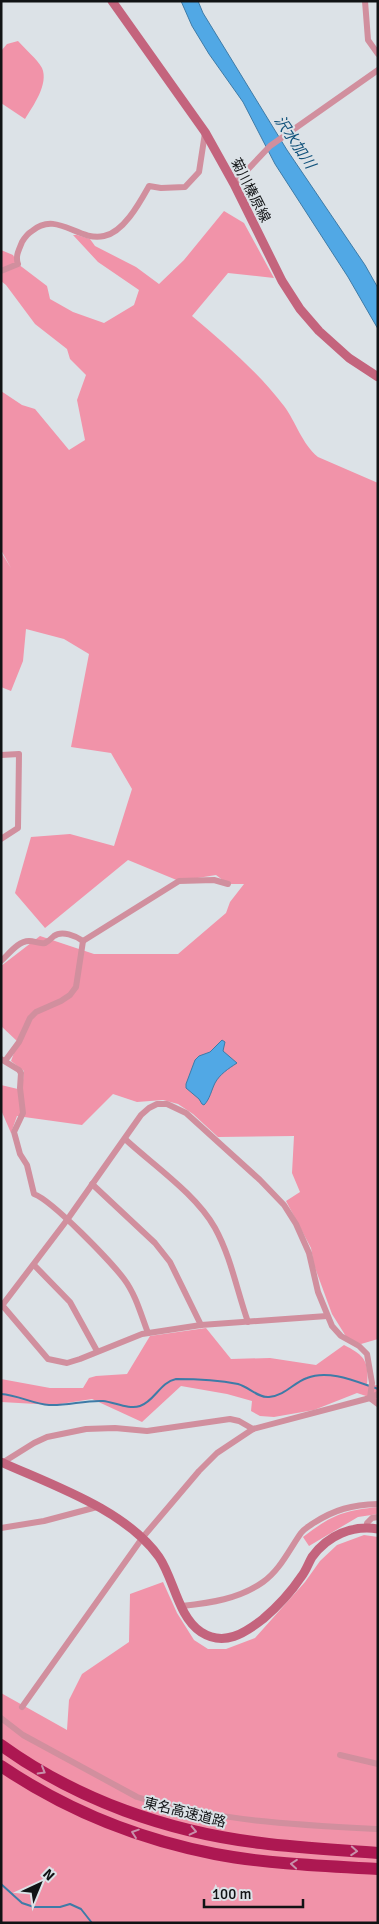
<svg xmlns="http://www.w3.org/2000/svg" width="379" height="1924" font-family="Signika,'Noto Sans JP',sans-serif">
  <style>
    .green { fill: #f193a9 }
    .water { fill: #51a8e5; stroke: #3e7ba7 }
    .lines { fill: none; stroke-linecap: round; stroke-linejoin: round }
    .stream { stroke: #3e7ba7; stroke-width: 2 }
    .street { stroke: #d18f9e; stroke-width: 6 }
    .secondary { stroke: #c4647d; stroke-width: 9 }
    .highway { stroke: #ad1852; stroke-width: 12 }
    .oneway { stroke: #c991ab }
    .labels { text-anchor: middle; stroke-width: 4; stroke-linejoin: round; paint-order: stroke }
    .street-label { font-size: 14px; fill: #111315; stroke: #dce2e7 }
    .water-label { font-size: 15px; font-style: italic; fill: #11527b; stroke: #dce2e7 }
  </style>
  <rect width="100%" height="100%" fill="#dce2e7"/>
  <!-- green -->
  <g class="green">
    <path d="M18,41C25,49 37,59 42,68C49,84 33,106 25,119L1,103V51L7,44Z"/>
    <path d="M224,211L244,223L274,278L228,273L192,316C225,344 257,371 284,406C296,422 302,444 318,457L378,483V1339L361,1344L347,1338L332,1314L314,1265L311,1248L286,1201L300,1192L292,1173L294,1136L218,1137L193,1114L178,1104L163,1100L137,1102L113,1094L82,1125L17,1116L11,1133L1,1110V1085L22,1090L24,1071L11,1061L18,1042L1,1026V966L40,936L94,954H178L226,913L230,902L244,884H228L216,875L179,881L128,860L45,928L15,893L31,837L70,834L114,846L132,789L111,753L71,747L89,654L64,639L26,629L23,661L11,691L1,687V552L11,568L1,550V391L22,405L35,409L69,450L85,440L77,400L86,375L70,359L67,349L35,324L6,285L1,281V250L13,255L18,264L47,286L50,299L73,312L104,323L134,305L139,290L98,262L73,235H77L90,239L95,246L136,267L159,284L184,260Z"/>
    <path d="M206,1328L231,1359L270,1358L316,1365L344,1345C366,1356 369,1362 367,1386L378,1385V1400L357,1393L314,1410L274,1417L260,1416L251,1411L252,1401L227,1394L181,1386L142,1422L92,1399L54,1405L1,1402V1379L50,1388H83L89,1378L96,1376L127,1374L150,1336Z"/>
    <path d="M378,1507V1514L358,1517L309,1546L303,1537C332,1515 342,1511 378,1507Z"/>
    <path d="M364,1535L378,1537V1923H1V1693L67,1730L69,1700L82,1674L129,1642L130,1594L163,1582L177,1613L194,1640L208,1649H226L255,1638L305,1582L320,1561L337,1545Z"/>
  </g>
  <!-- water -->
  <g class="water">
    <path d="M181,1H198L203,13L287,150L365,265L378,288V329L348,277L275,164L243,102L209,54L192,26Z"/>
    <path d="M222,1040L225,1042L223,1051L237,1063C228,1069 220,1074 215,1083C211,1091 210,1099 204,1105L202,1104L199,1099L186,1088V1084L195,1060L199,1056L210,1052Z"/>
  </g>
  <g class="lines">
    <!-- stream -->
    <g class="stream">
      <path d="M1,1394C18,1395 33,1404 49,1405C67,1406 85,1400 103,1401C114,1402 129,1410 140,1406C155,1401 160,1382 176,1379C196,1379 218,1380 238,1384C249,1387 258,1398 269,1397C286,1395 293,1383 307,1378C329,1369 357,1382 378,1389"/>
      <path d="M1,1884L22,1903L34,1907H60L70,1904L81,1909L92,1923"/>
    </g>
    <!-- street -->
    <g class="street">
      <path d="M365,1L368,40L378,54"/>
      <path d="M234,184L270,146L378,70"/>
      <path d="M1,271L18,264C15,256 19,250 22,242C25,237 27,234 32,231C57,210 78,242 104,236C124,232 140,202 149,186L161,188L185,187L199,172L205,133"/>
      <path d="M1,755L19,754L18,828L1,839"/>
      <path d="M83,941L179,881L214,880L228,884"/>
      <path d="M1,961C9,954 18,941 29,941C35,941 39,944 45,943C49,941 51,939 54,936C62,930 76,936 83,941"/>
      <path d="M1,1059L19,1070L21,1073L20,1088L23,1113L14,1132L20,1154L27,1165L34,1194C53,1201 111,1262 124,1279C136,1295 141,1315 148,1333"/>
      <path d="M5,1061L19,1042L30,1018L36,1012L61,1001L70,995L76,987L83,941"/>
      <path d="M125,1139C153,1165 196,1194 215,1228C231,1257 237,1291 248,1322"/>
      <path d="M92,1184L155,1243L170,1262L201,1325"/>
      <path d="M34,1265L70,1302L97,1351"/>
      <path d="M2,1305L48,1359L67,1363L80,1359L142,1334L201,1325L327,1316"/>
      <path d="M1,1307L67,1220L141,1115L149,1108L157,1104H167L186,1113L260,1180L284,1205L296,1224L309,1253L318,1292L332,1326L341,1336L359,1346L367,1354L372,1383L370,1398L378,1404"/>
      <path d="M2,1463L34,1443L47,1437L86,1429L115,1428L147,1431L230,1419L239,1421L253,1429"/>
      <path d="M367,1527V1523L372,1518L378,1517"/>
      <path d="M1,1528L44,1521L97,1507"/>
      <path d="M182,1606C210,1603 239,1599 263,1582C280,1570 289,1550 301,1533C304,1529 308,1527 312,1524C335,1509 352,1505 378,1504"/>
      <path d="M22,1707L143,1537L199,1471L217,1453L253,1429L370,1398L378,1394"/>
      <path d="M1,1718L23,1735L137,1797C215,1821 298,1825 378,1829"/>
      <path d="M340,1755L378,1764"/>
    </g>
    <!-- secondary -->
    <g class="secondary">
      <path d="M112,1L205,132L234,184L282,281L300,309L319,331L349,358L378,377"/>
      <path d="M1,1462C52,1485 126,1510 159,1557C174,1579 178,1617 201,1632C224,1647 245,1633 263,1619C277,1607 291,1592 301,1577C306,1571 308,1564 312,1557C328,1535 352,1525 378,1529"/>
    </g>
    <!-- highway -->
    <g class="highway">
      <path d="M1,1745C77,1800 168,1832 261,1843C299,1848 339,1850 378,1853"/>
      <path d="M1,1766C66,1810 138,1839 215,1854C268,1864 324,1866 378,1869"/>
    </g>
  </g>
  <!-- one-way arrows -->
  <defs><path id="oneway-chevron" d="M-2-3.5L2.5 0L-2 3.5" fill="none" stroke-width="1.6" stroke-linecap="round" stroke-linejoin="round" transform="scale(1.25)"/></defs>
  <g class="oneway">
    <use href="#oneway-chevron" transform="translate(42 1771) rotate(30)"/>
    <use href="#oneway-chevron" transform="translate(193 1831) rotate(13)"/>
    <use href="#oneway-chevron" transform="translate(135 1833) rotate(-161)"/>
    <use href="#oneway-chevron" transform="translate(354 1851) rotate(4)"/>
    <use href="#oneway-chevron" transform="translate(294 1864) rotate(-175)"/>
  </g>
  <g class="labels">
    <!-- street labels -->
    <g class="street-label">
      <text transform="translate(251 190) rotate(63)" y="5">菊川榛原線</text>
      <text transform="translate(185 1812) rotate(14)" y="5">東名高速道路</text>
    </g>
    <!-- water labels -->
    <g class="water-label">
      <text transform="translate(295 142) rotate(56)" y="5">沢水加川</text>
    </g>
  </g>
  <!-- border -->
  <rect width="379" height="1924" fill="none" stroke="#111315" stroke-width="5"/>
  <!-- north arrow -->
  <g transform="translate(40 1884) rotate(44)" stroke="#dce2e7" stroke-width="4" paint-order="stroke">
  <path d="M0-4L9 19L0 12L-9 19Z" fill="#111315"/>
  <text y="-8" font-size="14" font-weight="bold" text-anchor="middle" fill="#111315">N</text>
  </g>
  <!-- scale -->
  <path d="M204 1899v8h99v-8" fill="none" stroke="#111315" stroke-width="2.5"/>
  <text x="212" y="1899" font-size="15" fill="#111315" stroke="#dce2e7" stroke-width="4" paint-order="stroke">100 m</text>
</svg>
